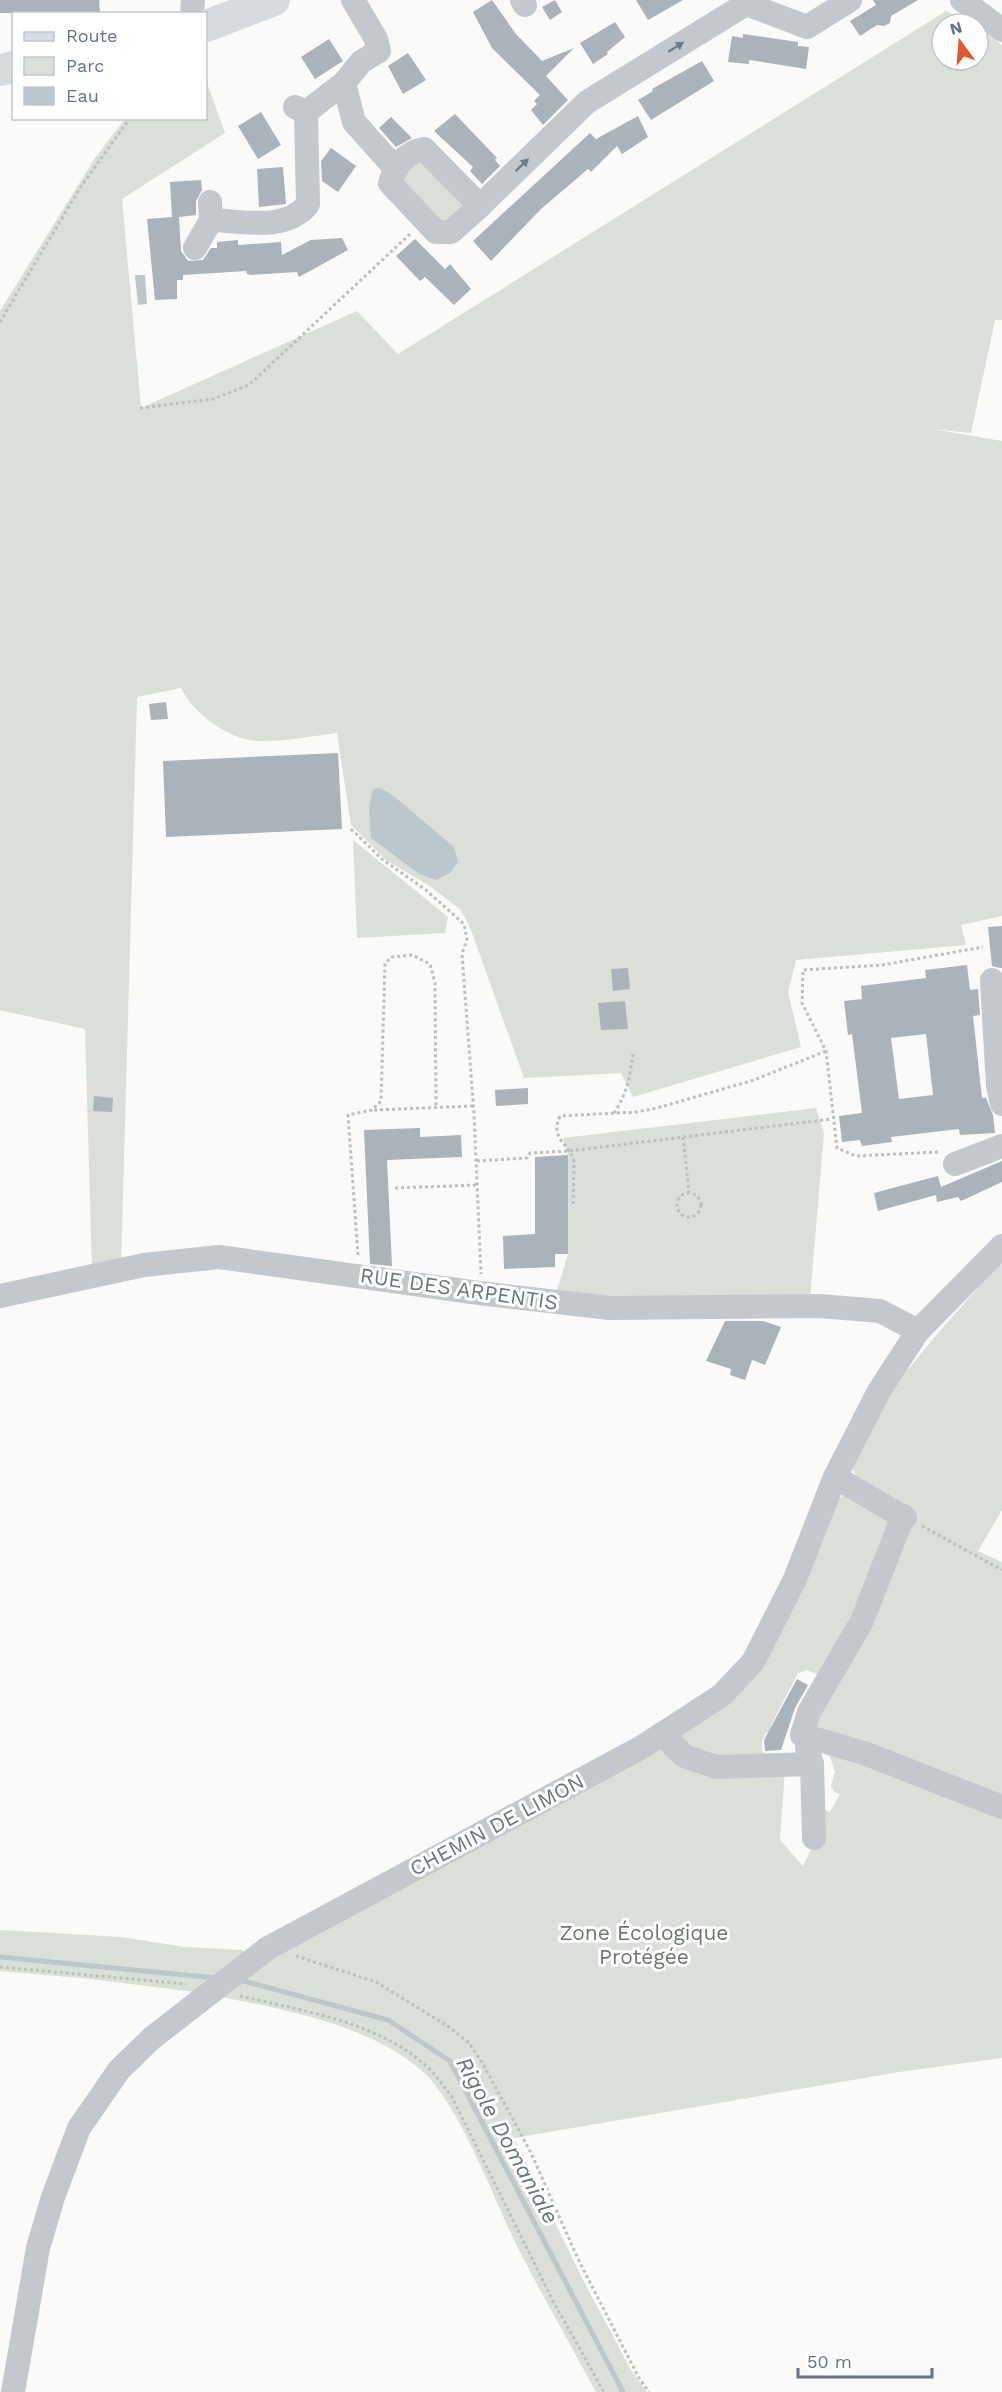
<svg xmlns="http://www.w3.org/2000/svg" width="1002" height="2392" font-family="'Work Sans',sans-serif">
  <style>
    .green { fill: #dadfd7 }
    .water { fill: #bbc7cb }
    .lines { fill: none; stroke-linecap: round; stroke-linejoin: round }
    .stream { stroke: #bbc7cb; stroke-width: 5 }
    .building { fill: #aab3b9; fill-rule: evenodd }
    .path { stroke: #bbbfc2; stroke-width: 3; stroke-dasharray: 3 3; stroke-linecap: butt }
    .minor { stroke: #c3c8cc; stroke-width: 24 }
    .major { stroke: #d6dbdf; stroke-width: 32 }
    .oneway { fill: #6a7a87 }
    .labels { text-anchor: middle; stroke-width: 6; stroke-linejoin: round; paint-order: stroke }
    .street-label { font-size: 21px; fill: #657683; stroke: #fff }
    .park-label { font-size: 21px; fill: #687a64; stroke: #fff }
    .water-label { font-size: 22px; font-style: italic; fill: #60757c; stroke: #fff }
  </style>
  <rect width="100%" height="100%" fill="#fafaf8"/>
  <!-- green -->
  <g class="green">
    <path d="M946,11L971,24H942V60H978V28L1002,45V320H995L971,433L932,429L1002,441V916L961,925L966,945L796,960L788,992L801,1047L633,1097L621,1073L524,1078L471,930L461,910L431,887L386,860L351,825L337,733C312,736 284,742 258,741C229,740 194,714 181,688L137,697L121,1266L92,1270L85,1029L0,1010V311L95,158L125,119L206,118V80L225,133L122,199L141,408L357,311L398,354Z"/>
    <path d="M420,159L466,205L445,226L402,190V170Z"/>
    <path d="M353,840L448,917L445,933L357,938Z"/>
    <path d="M816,1108L824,1133L810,1298L699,1300L556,1294L568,1254V1155L563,1138Z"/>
    <path d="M1002,1261V1510L978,1551L1002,1562V2058L899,2072L514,2138L582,2278L631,2370L647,2392H596C570,2344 543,2297 518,2248C494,2200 459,2102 420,2069C364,2023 286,2010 217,1996L246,1974L227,1968L195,1992L91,1979L0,1971V1930L121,1937L185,1947L241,1950L262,1957L662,1743L692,1766L670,1743L675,1734L725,1698L766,1650L793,1600L828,1510L847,1491L893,1518L894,1521L858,1620L823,1677L807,1670L798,1673L771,1725L773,1732L766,1733L762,1741V1751L785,1770L780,1840L803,1866L826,1819L817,1815L820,1808L830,1812L840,1794L834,1792L831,1786L835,1772L829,1754L832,1749L838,1748L854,1752L857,1747L811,1729L813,1721L810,1716C826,1684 847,1655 863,1624C883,1586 893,1547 909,1508C895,1499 858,1485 853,1470C842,1433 974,1293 1002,1261Z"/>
  </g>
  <!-- water -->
  <g class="water">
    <path d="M135,275H145L147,304L138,305Z"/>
    <path d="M379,788L390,793L454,847L458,862L450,873L436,880L419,874L371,838L369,807L373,789Z"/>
  </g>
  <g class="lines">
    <!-- stream -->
    <g class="stream">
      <path d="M0,1957L216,1978"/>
      <path d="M240,1980L388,2020L450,2061L623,2392"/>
    </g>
  </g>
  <!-- building -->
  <g class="building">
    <path d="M0,0H99L100,14L0,13Z"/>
    <path d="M492,0L516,34L542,61L574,48L546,76L568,100L543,125L531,110L537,104L534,101L540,95L492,48L473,12Z"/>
    <path d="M555,0L562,12L550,20L542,7Z"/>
    <path d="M636,0H683L648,20Z"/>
    <path d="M873,0H918L891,16L890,23L884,26L877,25L860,36L850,21L876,5Z"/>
    <path d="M615,22L625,37L607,52L608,54L593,64L580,43Z"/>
    <path d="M743,34L798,42V46L809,47L806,69L749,60V64L728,62L732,36L743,38Z"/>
    <path d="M329,39L343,61L315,79L301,57Z"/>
    <path d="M408,53L426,80L403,94L388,66Z"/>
    <path d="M702,61L714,81L651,120L638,100L653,91L652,89Z"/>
    <path d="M261,112L281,145L258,159L238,126Z"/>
    <path d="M455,114L497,158L495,160L500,166L482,184L470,171L473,167L434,131Z"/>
    <path d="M638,116L648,137L622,154L617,146L591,172L588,169L541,209L491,261L473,241L590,133L596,139Z"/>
    <path d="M391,117L412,138L396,147L379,128Z"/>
    <path d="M331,148L356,166L338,192L322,181L321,161Z"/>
    <path d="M283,167L286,204L259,207L257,169Z"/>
    <path d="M201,180L202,190L196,201V215L179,217L181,251L188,261L203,260L211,248H217V242L238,240V245L281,242L282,255L311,240L342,238L348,250L299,277L297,272L251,275L247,274L246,271L183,275V280H177V299L155,300L147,219L172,217L170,182Z"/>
    <path d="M415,239L445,269L450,264L471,289L454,305L425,277L420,281L396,256Z"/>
    <path d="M166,702L168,719L151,720L149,704Z"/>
    <path d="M338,753L342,829L166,837L163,761Z"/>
    <path d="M1002,926V968H1000L992,966L988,927Z"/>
    <path d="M967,965L970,990L978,989L980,1015L973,1016L982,1098H986L993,1115L995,1133L960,1135L959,1129L891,1137L892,1142L862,1146L860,1140L842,1142L839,1116L862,1113L852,1034L848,1035L844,1001L862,999L861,986L926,978L925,970ZM926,1034L933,1095L899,1099L891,1038Z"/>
    <path d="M628,968L630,989L613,991L611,969Z"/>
    <path d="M625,1001L628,1029L601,1030L598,1003Z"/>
    <path d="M528,1088V1104L496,1106L495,1090Z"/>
    <path d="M94,1096L113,1098L112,1112L93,1111Z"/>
    <path d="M420,1128V1137L461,1135L462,1157L387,1160L392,1266L370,1264L364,1130Z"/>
    <path d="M568,1155V1254H555V1267L504,1269L503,1236L535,1234V1157Z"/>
    <path d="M1002,1161V1182L961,1201L958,1197L937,1202L936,1195L878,1211L874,1193L938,1176L941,1187Z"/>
    <path d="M725,1321H763L781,1327L765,1365L752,1360L745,1380L730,1375L731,1369L706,1361Z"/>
    <path d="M797,1679L808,1685L795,1708L781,1750L765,1751L764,1740Z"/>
  </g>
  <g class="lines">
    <!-- path -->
    <g class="path">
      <path d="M0,322L80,188L130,118"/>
      <path d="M140,408L213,399L249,385L410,234"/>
      <path d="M351,829L383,860L426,890L464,924L467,939L462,954L474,1114L481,1274"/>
      <path d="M374,1110L473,1106"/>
      <path d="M614,1113C627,1094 630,1076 633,1054"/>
      <path d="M683,1137L689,1192"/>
      <path d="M938,1152L856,1156L837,1148L826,1051L802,1003L803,970L882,965L983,947"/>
      <path d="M477,1161L527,1158L530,1153L569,1151L832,1119"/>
      <path d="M395,1188L477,1185"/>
      <circle cx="689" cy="1205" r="12"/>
      <path d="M573,1204L574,1162C571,1144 549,1140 560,1116L636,1112L657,1108L754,1080L826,1051"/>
      <path d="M358,1255L348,1115L372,1110L381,1101L385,964L391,957L412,955L430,964L435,983L436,1107"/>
      <path d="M922,1526L1002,1570"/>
      <path d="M296,1956L376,1982L449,2027L468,2042L482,2062L531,2153L578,2259L639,2378L649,2392"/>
      <path d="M0,1967L186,1984"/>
      <path d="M240,1996C302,2011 376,2021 425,2065C436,2074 443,2086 452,2097L553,2301L604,2392"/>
    </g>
    <!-- minor -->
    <g class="minor">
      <path d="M522,0L525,5"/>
      <path d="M962,0L1002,30"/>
      <path d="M192,14L193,0"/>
      <path d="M344,83L354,122L395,168"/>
      <path d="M295,107L306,112L344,83L361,62L379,51L376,39L353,0"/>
      <path d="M424,149L480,206L451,232H436L390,183C396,164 405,153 424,149Z"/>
      <path d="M480,206L587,102L746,4L807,27L850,0"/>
      <path d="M211,220C242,221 287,232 308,204L306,112"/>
      <path d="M195,248L211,220L210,202"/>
      <path d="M992,980L998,1086L1002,1104"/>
      <path d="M955,1164L1002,1146"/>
      <path d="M0,1296L144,1265L219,1257L479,1293L610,1308L820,1306L880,1311L918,1331"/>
      <path d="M835,1477L905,1518"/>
      <path d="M903,1516L862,1621L809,1712L802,1735L864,1753L1002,1807"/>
      <path d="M662,1734L684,1756L716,1767L812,1764"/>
      <path d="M807,1748L812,1764L814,1838"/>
      <path d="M13,2392L38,2248L53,2197L79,2128L119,2070L152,2038L268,1948L642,1747L722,1695L753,1662L795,1579L835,1477L879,1391L918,1331L1002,1246"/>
    </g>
    <!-- major -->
    <g class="major">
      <path d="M206,26L274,0"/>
      <path d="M0,70L14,67"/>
    </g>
  </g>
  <!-- one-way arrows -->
  <defs><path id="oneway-solid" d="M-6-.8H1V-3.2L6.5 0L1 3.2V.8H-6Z" transform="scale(1.5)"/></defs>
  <g class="oneway">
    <use href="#oneway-solid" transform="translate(676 47) rotate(-32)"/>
    <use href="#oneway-solid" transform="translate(522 165) rotate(-44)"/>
  </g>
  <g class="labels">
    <!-- street labels -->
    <g class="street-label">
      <text transform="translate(459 1289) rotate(8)" y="7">RUE DES ARPENTIS</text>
      <text transform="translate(497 1825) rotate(-28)" y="7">CHEMIN DE LIMON</text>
    </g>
    <!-- park labels -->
    <g class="park-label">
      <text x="644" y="1940">Zone Écologique<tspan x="644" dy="24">Protégée</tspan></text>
    </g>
    <!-- water labels -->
    <g class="water-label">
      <text transform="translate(508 2140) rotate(61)" y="8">Rigole Domaniale</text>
    </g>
  </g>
  <!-- legend -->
  <rect x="12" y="12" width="195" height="108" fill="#ffffff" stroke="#c1c8cd" stroke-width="1.5"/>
  <rect x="24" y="32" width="30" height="9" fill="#d6dbdf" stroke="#c1c8cd" stroke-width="1.5"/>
  <text x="66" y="42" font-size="18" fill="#657683">Route</text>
  <rect x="24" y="57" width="30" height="18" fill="#dadfd7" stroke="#c1c8cd" stroke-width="1.5"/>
  <text x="66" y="72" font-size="18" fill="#657683">Parc</text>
  <rect x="24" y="87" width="30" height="18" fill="#bbc7cb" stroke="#c1c8cd" stroke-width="1.5"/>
  <text x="66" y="102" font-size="18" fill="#657683">Eau</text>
  <!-- north arrow -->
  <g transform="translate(960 42) rotate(344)"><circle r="28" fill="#ffffff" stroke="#c1c8cd" stroke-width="1.5"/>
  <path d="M0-4.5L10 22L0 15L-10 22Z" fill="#e4572e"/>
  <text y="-9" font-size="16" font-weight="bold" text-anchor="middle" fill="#657683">N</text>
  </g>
  <!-- scale -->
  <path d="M798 2368v9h134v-9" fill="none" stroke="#657683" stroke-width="3"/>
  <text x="807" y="2368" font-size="18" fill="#657683" stroke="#ffffff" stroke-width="4.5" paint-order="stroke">50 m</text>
</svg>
